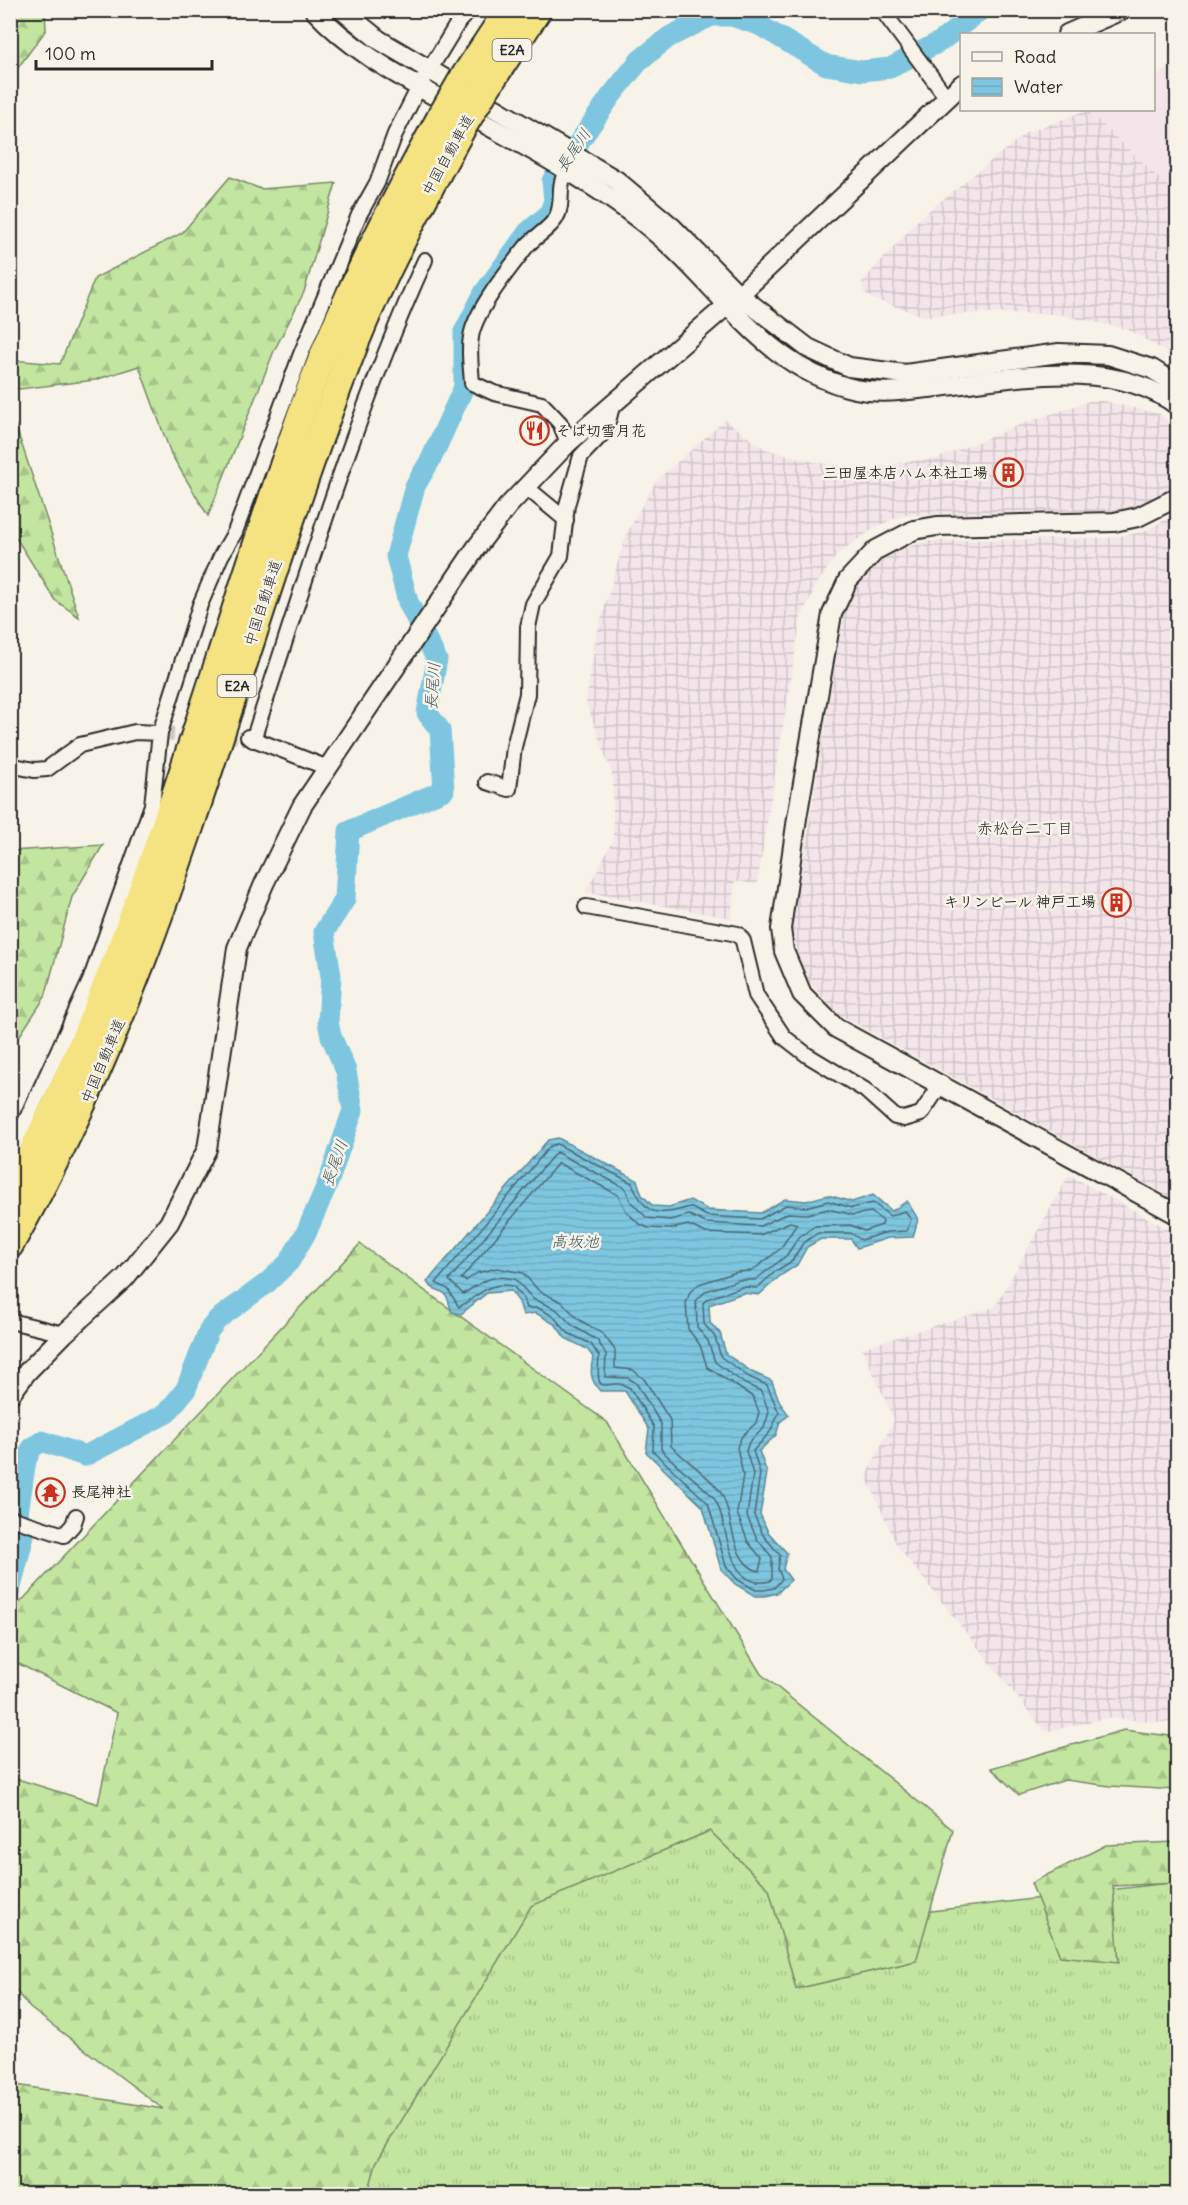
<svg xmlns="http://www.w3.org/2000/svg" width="1188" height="2205" font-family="Delius,'Klee One',sans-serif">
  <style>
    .built { fill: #f3e5ea }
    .industrial { fill: url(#industrial-grid) }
    .grass { fill: url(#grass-tufts); stroke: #768866; stroke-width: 1.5 }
    .forest { fill: url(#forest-firs); stroke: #768866; stroke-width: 1.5 }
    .water { fill: url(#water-rules); stroke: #5d8897; stroke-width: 1.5 }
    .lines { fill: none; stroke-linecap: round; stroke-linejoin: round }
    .shore { stroke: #4c6973; stroke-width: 1.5 }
    .river { stroke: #7ec6df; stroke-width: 21 }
    .minor-tunnel { stroke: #cecbc2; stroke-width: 14; stroke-dasharray: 14 7; stroke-linecap: butt }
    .minor-casing { stroke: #2b2b2b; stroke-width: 18 }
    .tertiary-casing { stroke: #2b2b2b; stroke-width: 22 }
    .motorway-casing { stroke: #2b2b2b; stroke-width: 30 }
    .minor { stroke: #f7f3e8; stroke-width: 14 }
    .tertiary { stroke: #f7f3e8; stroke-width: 18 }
    .motorway { stroke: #f5e382; stroke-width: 26 }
    .motorway-bridge-casing { stroke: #2b2b2b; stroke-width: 30; stroke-linecap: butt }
    .motorway-bridge { stroke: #f5e382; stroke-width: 26 }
    .labels { text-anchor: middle; stroke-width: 5; stroke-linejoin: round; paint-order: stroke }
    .shield { fill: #f7f3e8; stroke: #686764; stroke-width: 1.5 }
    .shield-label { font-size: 14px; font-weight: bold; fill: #2b2b2b }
    .street-label { font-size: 15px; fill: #2b2b2b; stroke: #f7f3e8 }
    .poi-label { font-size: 15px; font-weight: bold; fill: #2b2b2b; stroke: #f7f3e8; text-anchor: start }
    .water-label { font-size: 16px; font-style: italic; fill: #445a61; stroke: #f7f3e8 }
    .neighbourhood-label { font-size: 16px; fill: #2b2b2b; stroke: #f7f3e8 }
  </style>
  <defs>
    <pattern id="industrial-grid" width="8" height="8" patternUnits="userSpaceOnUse" patternTransform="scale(1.5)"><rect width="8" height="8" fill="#f3e5ea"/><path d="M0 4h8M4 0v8" fill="none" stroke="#d0c5c9"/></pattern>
    <pattern id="grass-tufts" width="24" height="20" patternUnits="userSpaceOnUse" patternTransform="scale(1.5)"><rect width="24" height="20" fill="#c2e6a0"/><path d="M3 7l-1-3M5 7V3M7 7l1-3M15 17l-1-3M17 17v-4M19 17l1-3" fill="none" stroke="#a7c58a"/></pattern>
    <pattern id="forest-firs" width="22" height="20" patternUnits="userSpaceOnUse" patternTransform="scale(1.5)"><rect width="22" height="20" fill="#c2e6a0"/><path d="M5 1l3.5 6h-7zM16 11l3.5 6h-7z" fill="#a7c58a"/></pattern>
    <pattern id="water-rules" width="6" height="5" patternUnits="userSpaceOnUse" patternTransform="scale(1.5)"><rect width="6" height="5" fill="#7ec6df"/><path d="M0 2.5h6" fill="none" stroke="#6daac0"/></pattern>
  </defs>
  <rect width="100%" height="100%" fill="#f7f3e8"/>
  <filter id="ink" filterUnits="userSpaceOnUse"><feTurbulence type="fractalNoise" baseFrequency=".0167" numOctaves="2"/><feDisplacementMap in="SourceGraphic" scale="12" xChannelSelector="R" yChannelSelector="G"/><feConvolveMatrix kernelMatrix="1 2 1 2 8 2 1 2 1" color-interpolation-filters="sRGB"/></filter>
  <g filter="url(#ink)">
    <!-- built -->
    <path class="built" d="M1177,60V195L1087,110H1154V79Z"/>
    <!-- industrial -->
    <g class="industrial">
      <path d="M1087,110L1177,195V358L1127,329L1056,314L986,313L924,316L873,299L864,292L862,282L921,217L1026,133Z"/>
      <path d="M1089,401H1103L1160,414L1177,429V485L1135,510L904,515L879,525L838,553L817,584L801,617L757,884L735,881L731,918L586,892L613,840V777L586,702L596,636L626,535L656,481L725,420L765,449L814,462L870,470L903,462L936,459L1022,424Z"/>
      <path d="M1177,513V1201L835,1012L804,975L792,929L843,617L859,584L878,562L902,549L928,541L1107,538L1143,532Z"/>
      <path d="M1069,1175L1177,1234V1723L1106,1718L1045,1732L897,1546L866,1476L894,1420L862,1348L995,1307Z"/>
    </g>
    <!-- grass -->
    <path class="grass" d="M697,1735L804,1926L1177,1882V2194H319L397,1986Z"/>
    <!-- forest -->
    <g class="forest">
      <path d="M11,10L45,11L46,30L11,77Z"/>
      <path d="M230,177L261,189L336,183L304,292L274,351L208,516L171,454L139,366L95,380L11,390V360L60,364L95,278L182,233Z"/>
      <path d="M10,409L79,617L55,600L11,530Z"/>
      <path d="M103,845L72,897L45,997L11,1049V851Z"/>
      <path d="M360,1244L607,1422L761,1674L953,1830L916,1961L796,1989L769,1889L710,1831L531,1906L376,2163L368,2194H11L10,2084L163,2109L30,2008L11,1985V1777L98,1804L117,1713L11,1660V1612Z"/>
      <path d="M1124,1730L1177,1737V1790L1110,1786L1065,1780L1019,1795L991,1768Z"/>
      <path d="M1177,1842V1883L1113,1886L1119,1962L1060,1956L1031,1883L1106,1845Z"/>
    </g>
    <!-- water -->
    <path class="water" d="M558,1138L637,1180L642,1195L653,1206L669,1207L690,1200L708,1210L761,1213L785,1199L806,1201L828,1195L852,1202L873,1195L892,1211L907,1201L918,1219L913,1237L888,1238L857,1248L851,1239H821L807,1247L797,1265L780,1276L759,1295L743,1293L709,1305L710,1323L720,1333L726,1354L752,1372L772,1381L780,1403L789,1415L780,1422L776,1435L759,1451L767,1473L760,1514L768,1532L787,1553L783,1569L791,1580L777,1593L765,1596H755L735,1584L721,1569L703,1507L646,1452L649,1429L625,1391H600C590,1380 590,1372 593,1357L587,1349L565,1338L556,1325L536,1313L523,1315L519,1302L511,1291L487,1293L461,1314L452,1312C449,1306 449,1297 444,1293C436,1288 432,1290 427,1282L548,1140Z"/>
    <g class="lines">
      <!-- shore -->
      <g class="shore">
        <path d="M557,1144L632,1183C647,1216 655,1217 690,1207L707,1216L760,1219L786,1205L806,1207L828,1201L852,1208L873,1203L890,1216L905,1211L911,1219L907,1231L887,1232L861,1240L851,1233H818L803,1243L792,1261L776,1271L757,1288L742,1287L707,1299L703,1303L704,1324L715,1337L721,1357L749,1377L767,1385L779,1413L770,1432L753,1451L760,1473L754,1515L763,1535L780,1555L778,1569L782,1579L774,1588L764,1590H756L738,1580L726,1566L708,1503L653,1451L654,1427L630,1388C607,1374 595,1405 599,1356L591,1344L568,1333L553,1316L538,1308H527L524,1299L513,1286C487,1281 479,1296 459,1307L448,1289L436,1283L550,1146Z"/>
        <path d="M556,1152L625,1188L631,1202L647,1218L670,1220L689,1215L706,1223L760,1226L788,1213L807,1214L828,1209L853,1215L871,1212L883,1221L882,1225L864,1231L851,1225L815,1226L799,1237L786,1256L755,1280H739L706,1291L696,1301L697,1327L708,1341L715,1362L745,1384L761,1391L769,1412L764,1428L749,1442L746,1451L753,1474L747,1516L757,1539L772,1557V1578L770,1581C723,1593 730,1517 713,1497C697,1479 676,1467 661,1449V1424L636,1383L628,1378L605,1377L606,1354L597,1340L573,1326L556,1309L533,1299L515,1279C490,1273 483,1282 463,1294L449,1280Z"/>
        <path d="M558,1163L618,1195L626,1211L638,1223L648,1228L671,1229L688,1225L706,1233L760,1235L790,1222L797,1224L780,1249L752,1271L737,1272L699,1284L690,1292L686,1303L688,1329L700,1345L707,1367L753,1397L759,1412L756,1423L742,1436L737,1447L743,1475L737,1513L748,1542L762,1559L759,1571C732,1565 733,1520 724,1499C718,1482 685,1460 671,1446L670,1420L644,1379L633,1370L615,1368V1350L603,1334L578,1319L562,1302L539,1291L523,1273L497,1268L477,1273L466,1281L461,1279Z"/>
      </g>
      <!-- river -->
      <path class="river" d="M10,1591L24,1535L18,1513L26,1460L32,1448L42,1441L85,1456L167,1413L186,1389L209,1330L218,1319L267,1283L289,1262L307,1231L329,1180L353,1110L346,1071L331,1036L328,1022L331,976L324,932L345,899L349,831L444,790L440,730L427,713L437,660L408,602L396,556L415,486L431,459L464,387V332L484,293L502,268L528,232L549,214L554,201L552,181L611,96L640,60L669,37L711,16H732L759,25L826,65L862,71L890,68L941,41L981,10"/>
      <!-- minor-tunnel -->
      <path class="minor-tunnel" d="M160,733L248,737"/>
      <defs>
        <g id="minor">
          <path d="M882,10L947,98"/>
          <path d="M567,171C556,185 565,203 556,218C549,230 534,237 526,247C509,269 479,306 472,332C468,348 471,367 472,383L494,393L542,404L560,423L568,443"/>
          <path d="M526,487L566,520"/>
          <path d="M248,737L328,768"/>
          <path d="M253,740C306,578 355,414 425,260"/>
          <path d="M10,765L34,770L47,769L80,745L135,732L160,733"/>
          <path d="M487,782L509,789L514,747L527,694L528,627L533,604L561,556L567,505L581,456L606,430L612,406"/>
          <path d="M586,907L738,934L743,941L756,995L784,1037L807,1055L865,1090L895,1117L904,1119L921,1114L941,1084"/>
          <path d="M10,1155L90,981L152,805L160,733L200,605L221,556L235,532L301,354L359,215L377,183L395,134L419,87L459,21L470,10"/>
          <path d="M10,1321L64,1334"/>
          <path d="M10,1518L64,1535L73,1525L76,1516"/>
        </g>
        <g id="tertiary">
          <path d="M314,10C350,49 394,73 440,99C516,142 598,181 664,240C726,295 767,369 855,389C880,394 904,391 929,388C1006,380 1111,354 1178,406"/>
          <path d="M342,10L379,40L616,180L673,228L739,295L808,348L849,367L905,374L1059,353L1108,355L1152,369L1178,385"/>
          <path d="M1067,34L1122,10"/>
          <path d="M1178,497L1138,517L1114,522L937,526L914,530L876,550L848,580L832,614L797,818L781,929L784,951L802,994L836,1028L1178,1215"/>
          <path d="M10,1395L27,1372L64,1334L125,1278L169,1223L207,1149L237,948L264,884L302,806L476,548L508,506L568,443L739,295L962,84"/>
        </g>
        <g id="motorway">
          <path d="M463,78L508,10"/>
          <path d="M486,89L538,10"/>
          <path d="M10,1195C147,939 212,655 312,384C347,291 393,203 441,116"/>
          <path d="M10,1245C172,964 236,644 355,344C385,269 424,198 463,127"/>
        </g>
      </defs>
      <!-- minor casing -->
      <use href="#minor" class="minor-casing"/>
      <!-- tertiary casing -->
      <use href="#tertiary" class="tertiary-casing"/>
      <!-- motorway casing -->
      <use href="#motorway" class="motorway-casing"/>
      <!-- minor -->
      <use href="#minor" class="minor"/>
      <!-- tertiary -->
      <use href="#tertiary" class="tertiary"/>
      <!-- motorway -->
      <use href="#motorway" class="motorway"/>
      <defs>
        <g id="motorway-bridge">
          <path d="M441,116L463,78"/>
          <path d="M463,127L486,89"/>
        </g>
      </defs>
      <!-- motorway-bridge casing -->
      <use href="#motorway-bridge" class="motorway-bridge-casing"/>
      <!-- motorway-bridge -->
      <use href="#motorway-bridge" class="motorway-bridge"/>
    </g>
  </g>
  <!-- icons -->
  <defs>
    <symbol id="restaurant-ring" viewBox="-11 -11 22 22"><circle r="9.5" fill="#f7f3e8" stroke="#c8321e" stroke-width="1.5"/><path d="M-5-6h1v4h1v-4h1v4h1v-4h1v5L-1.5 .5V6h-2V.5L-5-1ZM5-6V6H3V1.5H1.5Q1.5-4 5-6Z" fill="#c8321e"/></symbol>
    <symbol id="building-ring" viewBox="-11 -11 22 22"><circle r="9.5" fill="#f7f3e8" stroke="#c8321e" stroke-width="1.5"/><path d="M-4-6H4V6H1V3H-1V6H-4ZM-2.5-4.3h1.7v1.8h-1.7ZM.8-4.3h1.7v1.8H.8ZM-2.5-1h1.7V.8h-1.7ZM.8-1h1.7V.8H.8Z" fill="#c8321e"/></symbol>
    <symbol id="temple-ring" viewBox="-11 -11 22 22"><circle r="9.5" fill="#f7f3e8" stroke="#c8321e" stroke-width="1.5"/><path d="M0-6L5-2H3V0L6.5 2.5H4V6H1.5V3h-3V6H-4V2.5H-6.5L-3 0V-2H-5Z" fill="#c8321e"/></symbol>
  </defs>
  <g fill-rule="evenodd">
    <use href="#restaurant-ring" x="518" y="414" width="33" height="33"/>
    <use href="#building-ring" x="992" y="456" width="33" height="33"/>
    <use href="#building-ring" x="1100" y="886" width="33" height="33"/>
    <use href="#temple-ring" x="34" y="1476" width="33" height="33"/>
  </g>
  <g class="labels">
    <!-- shield labels -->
    <g class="shield">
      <rect x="492.5" y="39" width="39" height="22" rx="4.5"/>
      <rect x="217.5" y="675" width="39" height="22" rx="4.5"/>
    </g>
    <g class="shield-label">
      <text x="512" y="55">E2A</text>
      <text x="237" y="691">E2A</text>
    </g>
    <!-- street labels -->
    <g class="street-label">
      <text transform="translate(448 155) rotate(-61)" y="5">中国自動車道</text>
      <text transform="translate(263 603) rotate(-72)" y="5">中国自動車道</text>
      <text transform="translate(103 1061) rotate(-67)" y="5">中国自動車道</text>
    </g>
    <!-- poi labels -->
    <g class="poi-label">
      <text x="556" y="436">そば切雪月花</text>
      <text x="988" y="478" text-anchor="end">三田屋本店ハム本社工場</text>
      <text x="1096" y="907" text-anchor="end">キリンビール 神戸工場</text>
      <text x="71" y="1497">長尾神社</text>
    </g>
    <!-- water labels -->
    <g class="water-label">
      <text transform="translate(573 150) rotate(-56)" y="6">長尾川</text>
      <text transform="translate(432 686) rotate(-86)" y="6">長尾川</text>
      <text transform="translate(334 1163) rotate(-70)" y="6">長尾川</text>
      <text x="575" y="1247">高坂池</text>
    </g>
    <!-- neighbourhood labels -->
    <g class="neighbourhood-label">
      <text x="1025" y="834">赤松台二丁目</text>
    </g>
  </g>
  <!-- margin -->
  <rect width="1188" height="2205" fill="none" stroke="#f7f3e8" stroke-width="36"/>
  <rect x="18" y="18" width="1152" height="2169" fill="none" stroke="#2b2b2b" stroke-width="2" filter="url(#ink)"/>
  <!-- legend -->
  <rect x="960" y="33" width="195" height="78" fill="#f7f3e8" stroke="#a5a39c" stroke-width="1.5"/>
  <rect x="972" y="52" width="30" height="9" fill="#f7f3e8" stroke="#a5a39c" stroke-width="1.5"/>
  <text x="1014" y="63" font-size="18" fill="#2b2b2b">Road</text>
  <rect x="972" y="78" width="30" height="18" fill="url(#water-rules)" stroke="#a5a39c" stroke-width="1.5"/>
  <text x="1014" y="93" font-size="18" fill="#2b2b2b">Water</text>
  <!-- scale -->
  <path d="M36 60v9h176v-9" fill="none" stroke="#2b2b2b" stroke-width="3"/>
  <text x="45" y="60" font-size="18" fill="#2b2b2b" stroke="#f7f3e8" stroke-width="4.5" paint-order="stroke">100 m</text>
</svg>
